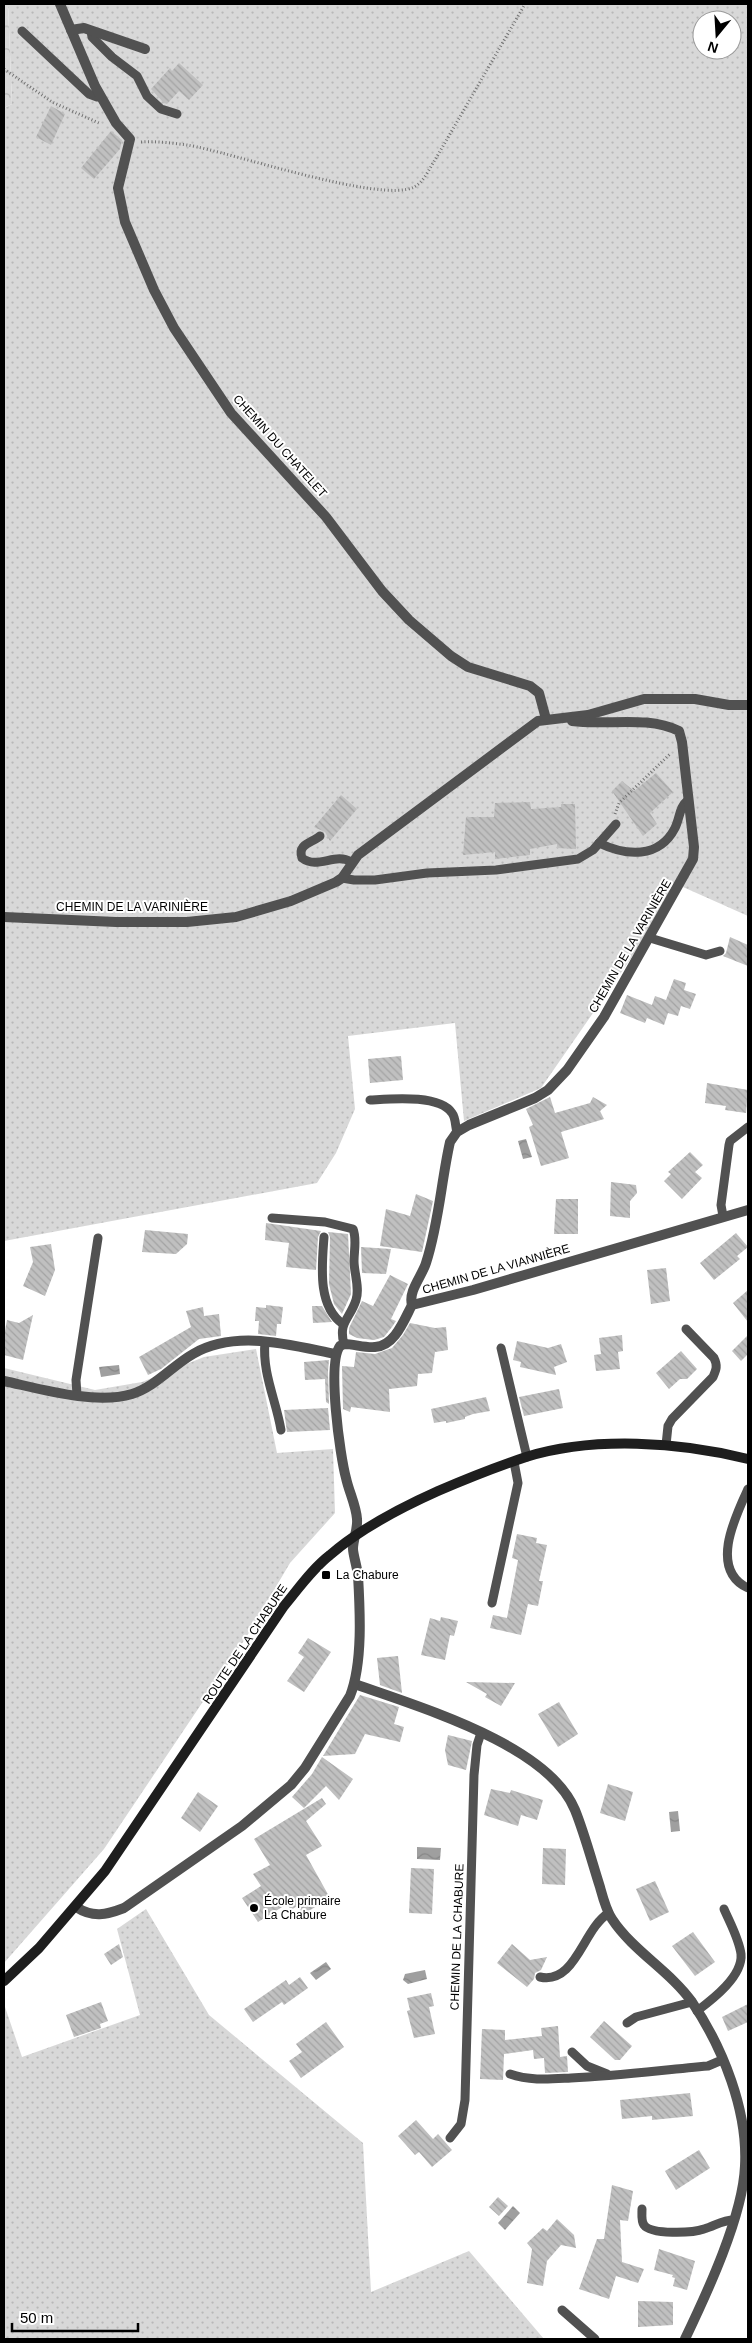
<svg xmlns="http://www.w3.org/2000/svg" width="752" height="2343" font-family="Arial,sans-serif">
  <style>
    .grass { fill: url(#grass-dots); fill-rule: evenodd }
    .forest { fill: url(#forest-crowns) }
    .water { fill: url(#water-waves) }
    .building { fill: url(#building-back-hatch) }
    .lines { fill: none; stroke-linecap: round; stroke-linejoin: round }
    .path { stroke: #737373; stroke-width: 3; stroke-dasharray: 1 2.5; stroke-linecap: butt }
    .lane { stroke: #515151; stroke-width: 9 }
    .street { stroke: #515151; stroke-width: 10 }
    .secondary { stroke: #1e1e1e; stroke-width: 10 }
    .poi-dot { fill: #000; stroke: #fff; stroke-width: 2 }
    .labels { text-anchor: middle; stroke-width: 4; stroke-linejoin: round; paint-order: stroke }
    .street-label { font-size: 12px; fill: #000; stroke: #fff }
    .poi-label { font-size: 12px; fill: #000; stroke: #fff; text-anchor: start }
  </style>
  <defs>
    <pattern id="grass-dots" width="8" height="8" patternUnits="userSpaceOnUse" patternTransform="scale(1.25)"><rect width="8" height="8" fill="#d8d8d8"/><path d="M2 2h.1M6 6h.1" fill="none" stroke="#b8b8b8" stroke-width="1.8" stroke-linecap="round"/></pattern>
    <pattern id="forest-crowns" width="20" height="18" patternUnits="userSpaceOnUse" patternTransform="scale(1.25)"><rect width="20" height="18" fill="#d8d8d8"/><path d="M2 6a3 3 0 1 1 6 0M12 15a3 3 0 1 1 6 0" fill="none" stroke="#b8b8b8"/></pattern>
    <pattern id="water-waves" width="16" height="10" patternUnits="userSpaceOnUse" patternTransform="scale(1.25)"><rect width="16" height="10" fill="#9f9f9f"/><path d="M0 5q4-4 8 0t8 0" fill="none" stroke="#878787"/></pattern>
    <pattern id="building-back-hatch" width="6" height="6" patternUnits="userSpaceOnUse" patternTransform="scale(1.25)"><rect width="6" height="6" fill="#c0c0c0"/><path d="M-1 5l2 2M0 0l6 6M5-1l2 2" fill="none" stroke="#a3a3a3"/></pattern>
  </defs>
  <rect width="100%" height="100%" fill="#fff"/>
  <!-- grass -->
  <g class="grass">
    <path d="M8,4H748V916L674,883L636,951L541,1088L464,1121L455,1023L348,1036L355,1109L336,1153L317,1183L4,1241V108L12,104ZM702,20H732V50H702Z"/>
    <path d="M256,1349L277,1453L333,1449L335,1513L290,1563L247,1636L104,1849L4,1963V1368L95,1390L142,1382L204,1357Z"/>
    <path d="M146,1909L209,2015L363,2143L371,2292L469,2251L544,2339H4V2004L22,2057L140,2015L117,1929Z"/>
  </g>
  <!-- forest -->
  <path class="forest" d="M4,4H8L12,104L4,108Z"/>
  <!-- water -->
  <g class="water">
    <path d="M526,1139L532,1157L523,1159L518,1141Z"/>
    <path d="M119,1365L120,1374L101,1377L99,1367Z"/>
    <path d="M678,1811L680,1831L671,1832L669,1812Z"/>
    <path d="M417,1847L441,1848L440,1860L417,1859Z"/>
    <path d="M326,1962L331,1969L316,1980L310,1973Z"/>
    <path d="M425,1970L427,1979L408,1984L403,1980L405,1974Z"/>
    <path d="M513,2206L520,2213L505,2230L498,2223Z"/>
  </g>
  <!-- building -->
  <g class="building">
    <path d="M179,63L203,85L189,100L179,91L167,104L164,103L151,89L170,68L172,71Z"/>
    <path d="M51,106L65,114L51,145L36,137Z"/>
    <path d="M111,131L122,140L120,149L94,179L81,168Z"/>
    <path d="M656,773L673,792L650,813L657,824L643,836L612,791L622,781L634,791Z"/>
    <path d="M341,795L357,809L330,841L325,832L314,827Z"/>
    <path d="M530,802L531,809L561,807V804H575L576,849L557,848V844L530,849V855L495,859V852L463,855L466,817H494L495,803Z"/>
    <path d="M730,937L748,945V966L723,956L726,953Z"/>
    <path d="M674,979L686,983L684,990L696,994L690,1009L681,1006L678,1016L668,1013L664,1025L647,1018L645,1023L620,1013L627,995L652,1005L655,996L666,1000Z"/>
    <path d="M401,1056L403,1080L370,1083L368,1059Z"/>
    <path d="M707,1083L748,1090L746,1113L725,1110L726,1106L705,1103Z"/>
    <path d="M550,1097L555,1113L590,1103L593,1097L607,1105L600,1111L604,1119L561,1132L569,1158L541,1166L529,1127L533,1125L526,1109Z"/>
    <path d="M690,1152L703,1165L695,1172L702,1178L682,1199L664,1181L671,1174L668,1172Z"/>
    <path d="M611,1182L636,1185L637,1193L630,1201V1218L610,1216Z"/>
    <path d="M416,1194L433,1201L422,1252L380,1246L386,1209L410,1216Z"/>
    <path d="M556,1199H578V1234H554Z"/>
    <path d="M266,1223L321,1231L318,1237L316,1270L286,1267L289,1243L265,1240Z"/>
    <path d="M145,1230L188,1234L187,1244L176,1254L142,1252Z"/>
    <path d="M328,1232L348,1234L351,1294L342,1314L334,1304L329,1284L330,1237Z"/>
    <path d="M736,1233L748,1247L737,1256L740,1259L714,1280L700,1263Z"/>
    <path d="M51,1244L55,1270L45,1296L23,1286L33,1262L30,1247Z"/>
    <path d="M361,1247L391,1249L386,1274L362,1273Z"/>
    <path d="M666,1268L670,1301L651,1304L647,1270Z"/>
    <path d="M390,1275L408,1284L391,1319L396,1321L392,1327L384,1337L374,1340L357,1338L349,1334V1328L362,1301L373,1306Z"/>
    <path d="M748,1290V1322L733,1303Z"/>
    <path d="M266,1305L283,1307L281,1324H277L276,1336L258,1334L259,1321H255L256,1307L266,1308Z"/>
    <path d="M312,1306H322L332,1322L313,1323Z"/>
    <path d="M203,1307L204,1316L219,1314L221,1336L199,1339L161,1369L148,1375L139,1357L191,1327L186,1311Z"/>
    <path d="M33,1315L23,1360L4,1355V1336L7,1320L19,1323Z"/>
    <path d="M410,1323L435,1328L446,1327L448,1350L435,1352L432,1373L418,1374L417,1386L389,1389L390,1412L351,1407L350,1412L343,1409L342,1366L354,1367L356,1352L375,1354L392,1348L403,1335Z"/>
    <path d="M622,1335L623,1351L618,1352L620,1369L596,1371L594,1355L601,1354L599,1338Z"/>
    <path d="M748,1335V1354L741,1361L732,1351Z"/>
    <path d="M517,1341L548,1348L561,1344L567,1362L554,1367L556,1375L520,1367L521,1362L513,1360Z"/>
    <path d="M681,1351L697,1369L687,1379H680L669,1389L656,1373Z"/>
    <path d="M329,1360L328,1371L329,1404L326,1402L325,1379L305,1380L304,1362Z"/>
    <path d="M559,1389L563,1408L524,1416L519,1397Z"/>
    <path d="M486,1397L490,1411L473,1414L465,1417V1419L446,1423V1421L434,1423L431,1409Z"/>
    <path d="M328,1408L330,1430L287,1432L284,1410Z"/>
    <path d="M517,1534L537,1538L536,1543L547,1545L539,1581H543L538,1606L528,1604L521,1635L490,1628L493,1615L507,1618L518,1560L512,1558Z"/>
    <path d="M441,1617L458,1621L454,1636L450,1635L445,1660L421,1655L430,1618L440,1621Z"/>
    <path d="M308,1638L331,1652L304,1692L287,1681L304,1657L298,1653Z"/>
    <path d="M398,1656L402,1693L380,1685L377,1658Z"/>
    <path d="M466,1682L515,1683L501,1706L485,1697L487,1694Z"/>
    <path d="M360,1695L399,1707L394,1724L404,1727L400,1742L365,1734L355,1754L323,1756Z"/>
    <path d="M559,1702L578,1734L558,1747L538,1714Z"/>
    <path d="M448,1735L472,1741L466,1770L448,1765L445,1750Z"/>
    <path d="M322,1757L353,1779L339,1800L326,1786L304,1808L292,1797L312,1774Z"/>
    <path d="M608,1784L633,1792L625,1821L600,1813Z"/>
    <path d="M491,1789L510,1793L511,1790L543,1800L537,1820L521,1815L518,1826L484,1815Z"/>
    <path d="M198,1792L218,1806L200,1832L181,1818Z"/>
    <path d="M322,1798L326,1804L306,1821L322,1846L306,1855L330,1898L302,1915L297,1906L291,1910L287,1904L258,1922L242,1898L261,1886L253,1874L270,1865L254,1839Z"/>
    <path d="M543,1848L566,1849L565,1885L542,1884Z"/>
    <path d="M411,1868L434,1869L432,1914L409,1913Z"/>
    <path d="M655,1881L669,1912L650,1921L636,1889Z"/>
    <path d="M693,1932L715,1962L695,1976L672,1946Z"/>
    <path d="M119,1944L123,1957L111,1965L104,1954Z"/>
    <path d="M512,1944L530,1960L547,1957L541,1970L535,1973L534,1979L527,1987L497,1963Z"/>
    <path d="M300,1977L308,1988L284,2005L282,2002L253,2022L244,2009L286,1980L289,1985Z"/>
    <path d="M431,1993L434,2006L429,2007L435,2034L414,2038L407,2011L410,2010L407,1998Z"/>
    <path d="M101,2002L108,2021L100,2024L101,2028L74,2037L66,2015Z"/>
    <path d="M748,2004V2022L728,2031L722,2017Z"/>
    <path d="M604,2021L632,2046L620,2060H615L590,2037Z"/>
    <path d="M326,2022L344,2047L301,2078L289,2061L302,2052L296,2044Z"/>
    <path d="M558,2026L560,2057L567,2056L568,2072L545,2073L544,2058L534,2059L533,2050L504,2054L503,2080L480,2079L482,2029L505,2030V2040L542,2036L541,2028Z"/>
    <path d="M690,2093L693,2116L652,2120V2116L622,2119L620,2100Z"/>
    <path d="M416,2120L433,2139L438,2134L452,2150L432,2167L419,2152L415,2155L398,2136Z"/>
    <path d="M699,2150L710,2168L676,2190L665,2171Z"/>
    <path d="M612,2185L633,2191L628,2221L620,2220L622,2262L644,2269L638,2283L616,2276L609,2299L579,2289L597,2239H604Z"/>
    <path d="M498,2197L508,2206L499,2216L489,2207Z"/>
    <path d="M557,2219L574,2235L576,2248L561,2245L547,2261L543,2286L527,2283L532,2249L527,2243L543,2228L547,2231Z"/>
    <path d="M659,2249L695,2261L687,2290L673,2286L675,2278L672,2277L673,2275L654,2270Z"/>
    <path d="M638,2301L673,2302V2325L638,2327Z"/>
  </g>
  <g class="lines">
    <!-- path -->
    <g class="path">
      <path d="M4,69L52,102L101,124"/>
      <path d="M141,142C156,141 172,143 187,145C231,152 381,204 414,187C424,182 429,169 435,160L525,4"/>
      <path d="M615,814L619,803L671,753"/>
    </g>
    <!-- lane -->
    <g class="lane">
      <path d="M22,31L89,94L97,97L100,96"/>
      <path d="M91,31L92,37L112,57L137,76L147,96L161,109L177,114"/>
      <path d="M320,836C312,843 297,844 302,858C318,870 335,852 351,862"/>
      <path d="M599,843C626,856 659,859 675,828C680,818 679,807 688,800"/>
      <path d="M342,878L354,880H375L427,873L496,870L578,859L593,850L616,824"/>
      <path d="M650,938L706,955L720,951"/>
      <path d="M370,1100C390,1099 439,1094 452,1113C456,1118 455,1126 457,1132"/>
      <path d="M723,1216L721,1205L729,1145L730,1141L748,1127"/>
      <path d="M272,1218L325,1222L353,1229C357,1239 354,1250 354,1261C354,1273 360,1288 356,1300C350,1319 338,1322 344,1344"/>
      <path d="M324,1237C322,1265 317,1306 343,1324"/>
      <path d="M265,1342C262,1373 276,1400 281,1430"/>
      <path d="M501,1348L527,1457"/>
      <path d="M77,1395L76,1380L98,1238"/>
      <path d="M666,1445L668,1426L672,1419L713,1377C716,1370 718,1366 714,1358L686,1329"/>
      <path d="M748,1489C735,1517 709,1570 748,1588"/>
      <path d="M492,1603L518,1483L514,1462"/>
      <path d="M540,1977C576,1985 583,1928 609,1913"/>
      <path d="M697,2011C713,1999 743,1976 741,1954C739,1939 730,1923 724,1909"/>
      <path d="M627,2023L636,2017L692,2002"/>
      <path d="M572,2052L587,2066L607,2074"/>
      <path d="M510,2074C530,2081 550,2079 571,2078C617,2076 662,2070 708,2066L722,2060"/>
      <path d="M450,2138L461,2124L465,2100L474,1775L477,1745L481,1733"/>
      <path d="M642,2209C642,2214 641,2221 644,2225C651,2235 693,2233 704,2229C715,2226 722,2220 734,2220"/>
      <path d="M562,2310L595,2339"/>
    </g>
    <!-- street -->
    <g class="street">
      <path d="M60,4L95,86L116,123L130,139L118,188L125,222L154,290L174,328L231,413L326,517L382,591L409,620L451,656L468,667L530,686L539,693L546,719"/>
      <path d="M71,30L84,28L145,49"/>
      <path d="M4,917L116,922H187L236,917L291,901L336,882L342,878L358,855L538,721L588,715L644,699H695L729,705H748"/>
      <path d="M412,1305C408,1291 422,1276 426,1263C439,1223 441,1182 450,1142L457,1132L469,1125L535,1098L548,1090L567,1070L604,1017L693,859L694,847L682,742L679,731C646,715 607,726 572,721"/>
      <path d="M4,1381C41,1389 95,1405 132,1394C155,1387 172,1366 193,1354C236,1329 290,1345 335,1354"/>
      <path d="M355,1684C418,1707 548,1744 575,1810C585,1835 592,1862 600,1887C603,1898 606,1910 612,1919C633,1951 670,1971 692,2002C723,2048 748,2111 745,2166C743,2216 707,2293 685,2339"/>
      <path d="M76,1907C93,1918 106,1915 124,1908L242,1826L291,1785L305,1768L350,1696C363,1663 360,1610 358,1575C357,1567 353,1554 353,1549C353,1539 358,1529 357,1519C356,1505 349,1492 346,1478C340,1456 327,1363 340,1346L344,1344C354,1344 365,1348 375,1347C395,1346 404,1320 412,1305L473,1290L748,1210"/>
    </g>
    <!-- secondary -->
    <path class="secondary" d="M4,1981L39,1948L105,1871L284,1606C299,1588 312,1569 330,1555C361,1528 400,1508 438,1491C466,1479 496,1467 526,1457C594,1436 680,1442 748,1459"/>
  </g>
  <!-- markers -->
  <g class="poi-dot">
    <rect x="321" y="1570" width="10" height="10" rx="2.5"/>
    <circle cx="254" cy="1908" r="5"/>
  </g>
  <g class="labels">
    <!-- street labels -->
    <g class="street-label">
      <text transform="translate(280 446) rotate(48)" y="4">CHEMIN DU CHATELET</text>
      <text x="132" y="911">CHEMIN DE LA VARINIÈRE</text>
      <text transform="translate(630 946) rotate(-60)" y="4">CHEMIN DE LA VARINIÈRE</text>
      <text transform="translate(496 1269) rotate(-16)" y="4">CHEMIN DE LA VIANNIÈRE</text>
      <text transform="translate(245 1644) rotate(-56)" y="4">ROUTE DE LA CHABURE</text>
      <text transform="translate(457 1937) rotate(-88)" y="4">CHEMIN DE LA CHABURE</text>
    </g>
    <!-- poi labels -->
    <g class="poi-label">
      <text x="336" y="1579">La Chabure</text>
      <text x="264" y="1905">École primaire<tspan x="264" dy="14">La Chabure</tspan></text>
    </g>
  </g>
  <!-- border -->
  <rect width="752" height="2343" fill="none" stroke="#000000" stroke-width="10"/>
  <!-- north arrow -->
  <g transform="translate(717 35) rotate(198)"><circle r="24" fill="#ffffff" stroke="#999999"/>
  <path d="M0-4L9 19L0 12L-9 19Z" fill="#000000"/>
  <text y="-8" font-size="14" font-weight="bold" text-anchor="middle" fill="#000000">N</text>
  </g>
  <!-- scale -->
  <path d="M12 2323v8h126v-8" fill="none" stroke="#000000" stroke-width="2.5"/>
  <text x="20" y="2323" font-size="15" fill="#000000" stroke="#ffffff" stroke-width="4" paint-order="stroke">50 m</text>
</svg>
